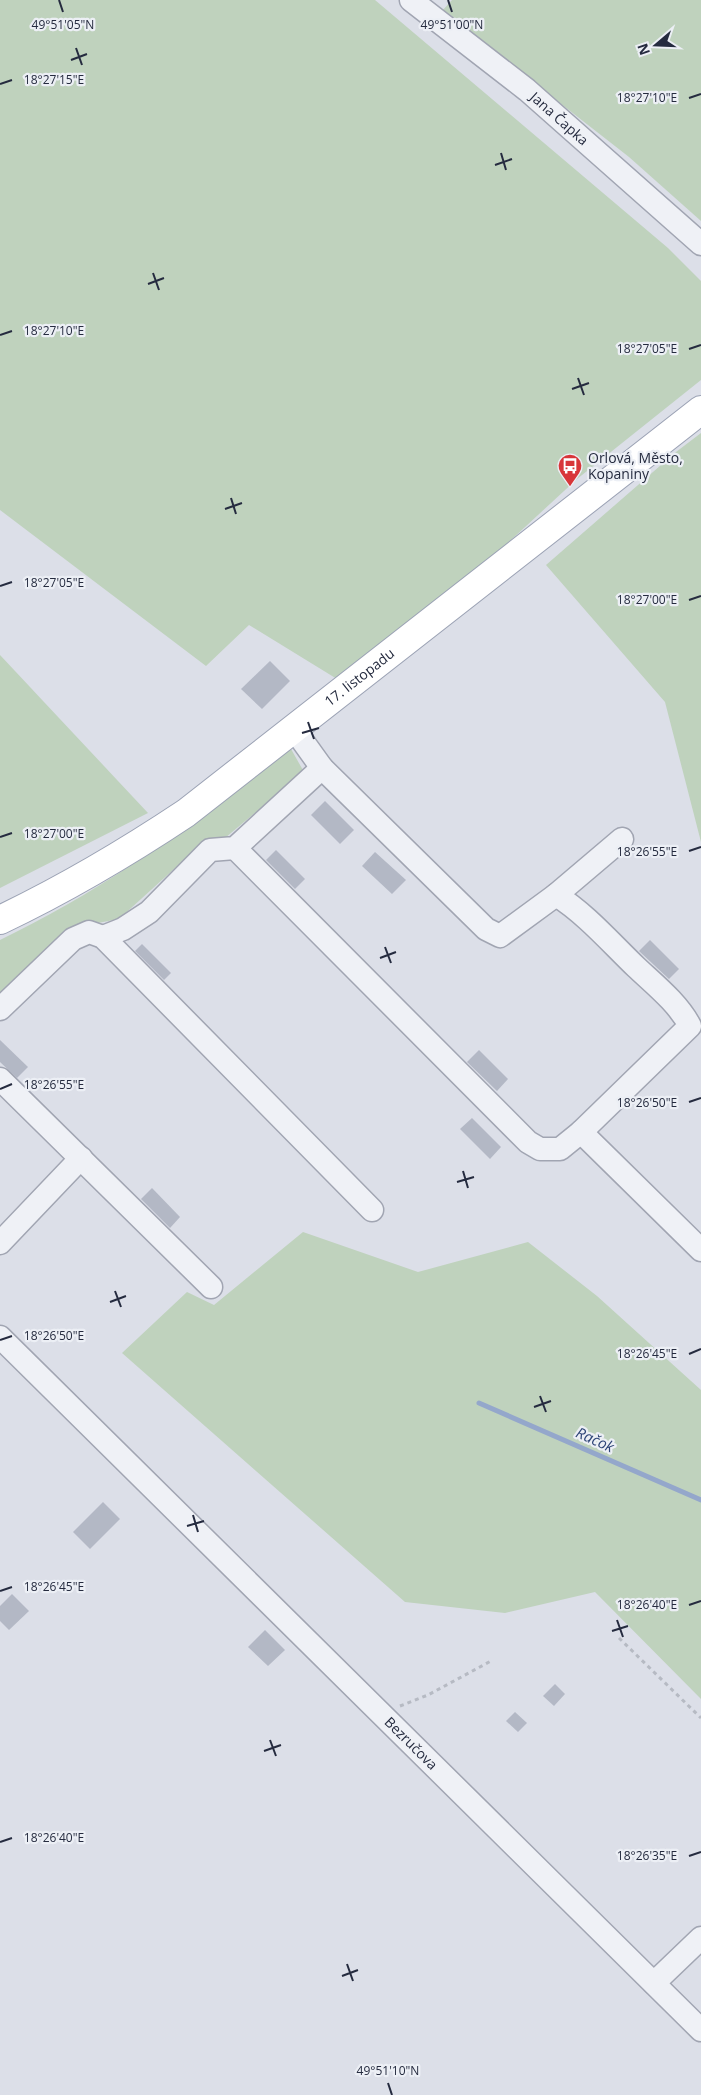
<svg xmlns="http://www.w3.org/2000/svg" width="701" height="2095" font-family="'Open Sans',sans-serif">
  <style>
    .green { fill: #bfd2bd }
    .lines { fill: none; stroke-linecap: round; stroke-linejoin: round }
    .stream { stroke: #94a7cb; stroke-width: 5 }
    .building { fill: #b3b8c5 }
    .minor-casing { stroke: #a1a5b2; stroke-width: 25 }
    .major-casing { stroke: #9ba2b4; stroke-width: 30 }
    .path { stroke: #b6bac3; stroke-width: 3; stroke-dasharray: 4 4; stroke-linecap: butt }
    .minor { stroke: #eff1f6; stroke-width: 22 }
    .major { stroke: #fff; stroke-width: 28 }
    .ticks { fill: none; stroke: #252b3f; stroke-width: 2 }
    .labels { text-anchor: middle; stroke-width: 4.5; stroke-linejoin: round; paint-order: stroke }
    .street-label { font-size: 14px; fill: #252b3f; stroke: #eceff5 }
    .poi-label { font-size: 14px; fill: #252b3f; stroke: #eceff5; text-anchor: start }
    .water-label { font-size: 15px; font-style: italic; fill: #2c4376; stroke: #eceff5 }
    .ticks-label { font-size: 12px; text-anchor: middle; fill: #252b3f; stroke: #eceff5; stroke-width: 4.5; stroke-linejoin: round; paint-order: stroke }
  </style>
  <rect width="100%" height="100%" fill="#dcdfe8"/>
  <!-- green -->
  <g class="green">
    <path d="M0,0H375L668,248L701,281V380L577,479L485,564L337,679L249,625L206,666L0,510Z"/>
    <path d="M452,0H701V221L629,157L442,11Z"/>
    <path d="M701,433V842L665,702L546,565L676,452Z"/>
    <path d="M0,655L148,813L0,888Z"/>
    <path d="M291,749L304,772L225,838L195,850L119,919L71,928L0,997V940C105,890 199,820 291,749Z"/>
    <path d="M303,1232L418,1272L528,1242L597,1296L701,1390V1699L595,1592L505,1613L405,1602L122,1353L187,1292L214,1305Z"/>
  </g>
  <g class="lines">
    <!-- stream -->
    <path class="stream" d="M479,1403L701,1500"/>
  </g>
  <!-- building -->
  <g class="building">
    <path d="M270,661L290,681L262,709L241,689Z"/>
    <path d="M325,801L354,830L340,844L311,815Z"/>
    <path d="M276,850L305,879L295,889L266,860Z"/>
    <path d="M375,852L406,880L392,894L362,866Z"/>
    <path d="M650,940L679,969L669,979L639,951Z"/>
    <path d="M142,944L171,973L164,980L135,951Z"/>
    <path d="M0,1040L28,1067L17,1078L0,1062Z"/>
    <path d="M479,1050L508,1079L497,1091L467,1062Z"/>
    <path d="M472,1118L501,1147L490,1159L460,1129Z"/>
    <path d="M152,1188L180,1217L170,1228L141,1199Z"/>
    <path d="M103,1502L120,1519L90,1549L73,1532Z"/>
    <path d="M12,1594L29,1611L9,1630L0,1621V1606Z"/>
    <path d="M265,1630L285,1650L268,1666L248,1647Z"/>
    <path d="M555,1684L565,1694L554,1706L543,1696Z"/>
    <path d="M515,1712L527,1723L518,1732L506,1721Z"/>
  </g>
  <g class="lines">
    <defs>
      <g id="minor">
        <path id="s1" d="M411,0L527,90L701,244"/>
        <path d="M294,729L322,768L486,929L500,936L556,895L622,839"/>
        <path d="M235,848L528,1142L540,1149H560L581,1132L690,1026C678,1003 654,984 636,967C610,942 586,914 556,895"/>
        <path d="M103,937L123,929L149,912L210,850L235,848L322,768"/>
        <path d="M0,1009L73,939L89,932L103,937L372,1210"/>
        <path d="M0,1079L211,1287"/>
        <path d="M581,1132L701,1250"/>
        <path d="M0,1243L81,1158"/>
        <path id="s2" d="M0,1337L701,2030"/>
        <path d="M654,1983L701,1938"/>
      </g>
      <g id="major">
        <path id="s3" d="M0,920C65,889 126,853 186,813L701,410"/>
      </g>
    </defs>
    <!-- minor casing -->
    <use href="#minor" class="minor-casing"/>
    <!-- major casing -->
    <use href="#major" class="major-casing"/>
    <!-- path -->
    <g class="path">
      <path d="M619,1638L701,1718"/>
      <path d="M400,1706L428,1695L491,1661"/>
    </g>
    <!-- minor -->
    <use href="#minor" class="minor"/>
    <!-- major -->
    <use href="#major" class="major"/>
  </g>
  <!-- ticks -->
  <path class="ticks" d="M59,0L63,12M448,0L452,12M76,48L82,65M71,60L87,54M0,84L12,80M689,98L701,94M501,153L506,170M495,165L512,159M153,273L159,290M148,284L164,278M0,335L12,331M689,349L701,345M578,378L584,395M572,389L589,383M231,498L236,514M225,509L242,503M0,586L12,582M689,600L701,596M308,722L314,739M302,733L319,728M0,837L12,833M689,851L701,847M385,947L391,963M380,958L396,952M0,1089L12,1084M689,1102L701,1098M463,1171L468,1188M457,1182L474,1177M115,1291L121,1307M110,1302L126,1296M0,1340L12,1336M689,1354L701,1349M540,1396L546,1412M534,1407L551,1401M193,1515L198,1532M187,1526L204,1521M0,1591L12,1587M689,1605L701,1601M617,1620L623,1637M612,1631L628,1626M270,1740L276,1756M264,1751L281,1745M0,1842L12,1838M689,1856L701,1852M347,1964L353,1981M342,1976L358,1970M388,2083L392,2095"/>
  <!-- icons -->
  <defs>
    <symbol id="bus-pin" viewBox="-11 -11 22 30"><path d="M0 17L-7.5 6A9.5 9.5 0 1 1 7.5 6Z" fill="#d83639" stroke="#eceff5"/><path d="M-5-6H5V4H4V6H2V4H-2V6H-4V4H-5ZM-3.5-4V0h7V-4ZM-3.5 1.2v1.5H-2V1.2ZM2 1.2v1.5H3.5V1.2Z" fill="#fff"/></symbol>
  </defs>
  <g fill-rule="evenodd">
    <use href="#bus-pin" x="556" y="452" width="28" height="38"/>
  </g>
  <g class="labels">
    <!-- street labels -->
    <g class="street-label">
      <text dy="5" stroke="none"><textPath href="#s1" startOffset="190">Jana Čapka</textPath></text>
      <text dy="5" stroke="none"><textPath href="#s3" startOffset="435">17. listopadu</textPath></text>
      <text dy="5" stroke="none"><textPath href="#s2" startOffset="578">Bezručova</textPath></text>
    </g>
    <!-- poi labels -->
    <g class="poi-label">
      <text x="588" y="463">Orlová, Město,<tspan x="588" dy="16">Kopaniny</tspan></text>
    </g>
    <!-- water labels -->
    <g class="water-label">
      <text transform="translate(595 1440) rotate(24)" y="5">Račok</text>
    </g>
  </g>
  <g class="ticks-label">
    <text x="452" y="29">49°51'00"N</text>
    <text x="63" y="29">49°51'05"N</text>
    <text x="54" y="84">18°27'15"E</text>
    <text x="647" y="102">18°27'10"E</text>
    <text x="54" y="335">18°27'10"E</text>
    <text x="647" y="353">18°27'05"E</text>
    <text x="54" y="587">18°27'05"E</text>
    <text x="647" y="604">18°27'00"E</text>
    <text x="54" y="838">18°27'00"E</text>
    <text x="647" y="856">18°26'55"E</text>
    <text x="54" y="1089">18°26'55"E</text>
    <text x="647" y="1107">18°26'50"E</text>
    <text x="54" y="1340">18°26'50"E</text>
    <text x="647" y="1358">18°26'45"E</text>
    <text x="54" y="1591">18°26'45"E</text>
    <text x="647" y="1609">18°26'40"E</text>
    <text x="54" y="1842">18°26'40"E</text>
    <text x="647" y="1860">18°26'35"E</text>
    <text x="388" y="2075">49°51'10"N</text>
  </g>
  <!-- north arrow -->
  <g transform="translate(656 45) rotate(251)" stroke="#eceff5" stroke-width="4" paint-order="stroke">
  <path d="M0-4L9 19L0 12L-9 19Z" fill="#252b3f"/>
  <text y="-8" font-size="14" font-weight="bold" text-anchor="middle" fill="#252b3f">N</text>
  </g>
</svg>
